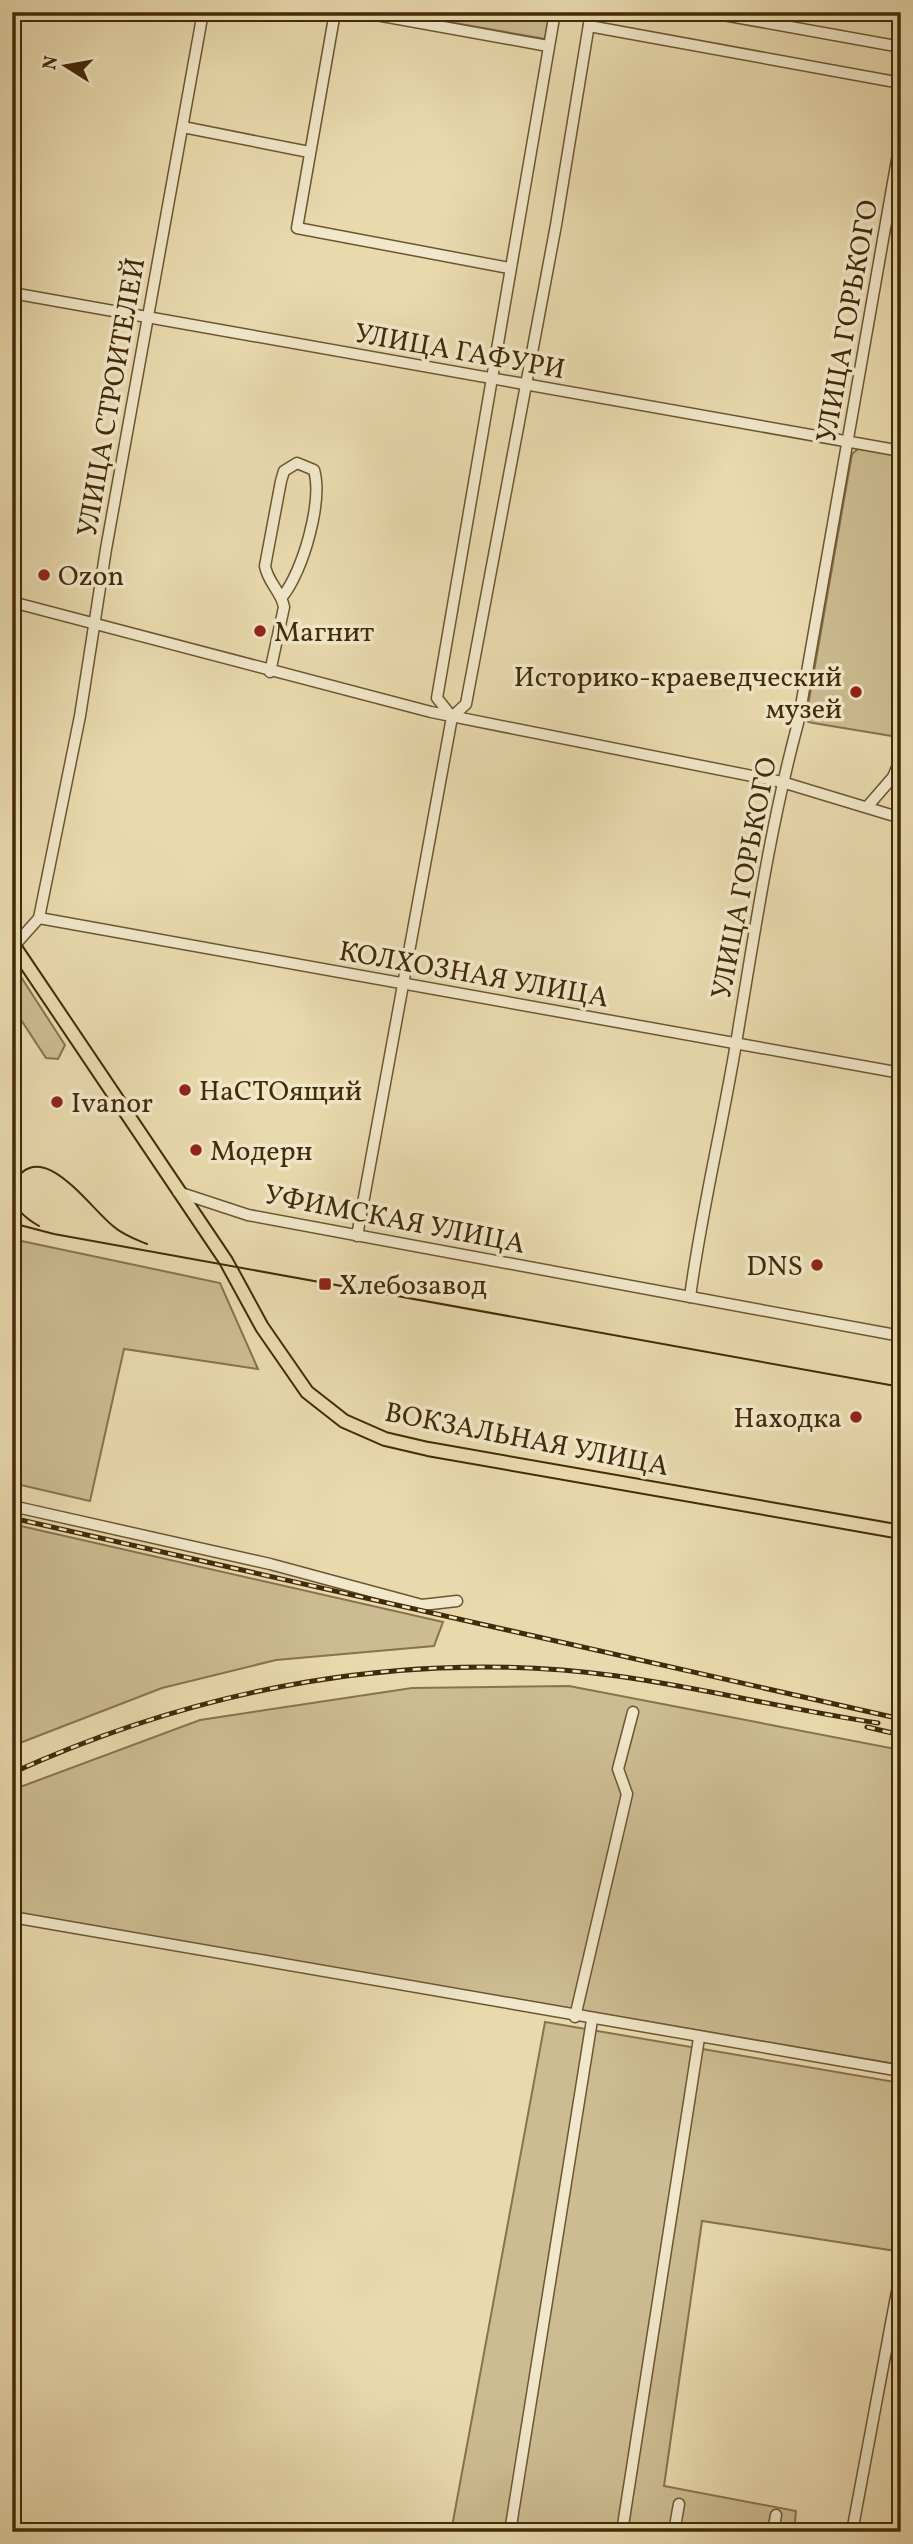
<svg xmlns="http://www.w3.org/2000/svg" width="913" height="2544" font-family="Vollkorn,serif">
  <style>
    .green { fill: #cdbc92; stroke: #88734d; stroke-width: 2 }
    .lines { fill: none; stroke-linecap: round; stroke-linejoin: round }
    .minor-casing { stroke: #6c5632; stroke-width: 13 }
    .major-casing { stroke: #432a08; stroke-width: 16 }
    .minor { stroke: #f1e7ca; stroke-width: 10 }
    .major { stroke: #e9daae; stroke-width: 12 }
    .tram { stroke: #432a08; stroke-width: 2 }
    .rail-casing { stroke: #432a08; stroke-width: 5 }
    .rail { stroke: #f1e7ca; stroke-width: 2.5; stroke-dasharray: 8; stroke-linecap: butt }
    .poi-dot { fill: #8f2418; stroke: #f1e7ca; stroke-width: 2.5 }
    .labels { text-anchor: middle; stroke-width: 7; stroke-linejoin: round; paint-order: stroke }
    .street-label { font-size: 28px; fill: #432a08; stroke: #f1e7ca }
    .poi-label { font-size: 28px; fill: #432a08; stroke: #f1e7ca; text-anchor: start }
  </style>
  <rect width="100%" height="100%" fill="#e9daae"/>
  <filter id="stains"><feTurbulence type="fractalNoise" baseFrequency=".00286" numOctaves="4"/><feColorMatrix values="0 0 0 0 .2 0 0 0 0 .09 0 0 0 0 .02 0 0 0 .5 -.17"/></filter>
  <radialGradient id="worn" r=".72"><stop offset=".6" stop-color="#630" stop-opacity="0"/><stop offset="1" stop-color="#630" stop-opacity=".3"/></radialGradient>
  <!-- green -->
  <g class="green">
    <path d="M392,12H550L545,39Z"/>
    <path d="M859,448L901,456L898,737L813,723L808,722L806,717L852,454Z"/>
    <path d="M12,963L65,1045L58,1059L46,1058L12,1006Z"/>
    <path d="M12,1239L220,1283L258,1369L124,1349L90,1501L12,1483Z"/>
    <path d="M12,1524L443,1622L434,1646L276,1660L162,1688L12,1746Z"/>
    <path d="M569,1686L901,1750V2065L12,1913V1790L200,1720L412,1688Z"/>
    <path d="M545,2022L901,2083V2224L896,2251L702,2221L664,2486L796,2511L794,2532H451Z"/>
  </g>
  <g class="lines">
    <defs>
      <g id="minor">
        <path d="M335,12L297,228L509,268"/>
        <path d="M360,12L548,46"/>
        <path d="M707,12L901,47"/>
        <path d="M589,26L901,83"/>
        <path d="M183,127L309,152"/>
        <path d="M12,293L901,451"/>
        <path d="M12,602L431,712L782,782L901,818"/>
        <path d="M270,672L284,607C281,591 268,583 265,566L281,481L284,471L297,463L314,470C323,501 303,572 282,597"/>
        <path d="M452,717L437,698L555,12"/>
        <path d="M867,807L893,777L901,758"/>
        <path d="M39,918L901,1073"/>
        <path d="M14,946L39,918L80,716L106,549L203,12"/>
        <path d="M178,1192L248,1215L901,1336"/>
        <path d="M357,1236L452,717L466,704L556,225L591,12"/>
        <path d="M690,1297C702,1206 725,1116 739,1025C756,924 771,823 798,723L901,137"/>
        <path d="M12,1506L270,1564L422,1605L457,1601"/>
        <path d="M12,1917L901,2071"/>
        <path d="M575,2017L627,1794L618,1769L633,1712"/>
        <path d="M510,2532L592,2020"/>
        <path d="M622,2532L699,2038"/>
        <path d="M674,2532L679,2504"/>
        <path d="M773,2532L776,2515"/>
        <path d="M852,2532L901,2270"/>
      </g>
      <path id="major" d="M12,943L226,1261L262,1327L307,1392L344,1421L385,1439L428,1449L901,1532"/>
    </defs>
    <!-- minor casing -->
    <use href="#minor" class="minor-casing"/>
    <!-- major casing -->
    <use href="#major" class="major-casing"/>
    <!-- minor -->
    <use href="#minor" class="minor"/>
    <!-- major -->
    <use href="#major" class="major"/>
    <!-- tram -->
    <g class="tram">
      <path d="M12,1186C39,1132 88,1206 113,1226C123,1235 135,1239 147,1244"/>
      <path d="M12,1192C14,1209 25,1218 39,1226"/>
      <path d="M12,1223L54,1234L901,1387"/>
    </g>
    <defs>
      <g id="rail">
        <path d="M12,1518L901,1719"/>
        <path d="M867,1727L901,1735"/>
        <path d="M12,1773C201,1687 411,1648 617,1676C704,1688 790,1710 878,1723"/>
      </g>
    </defs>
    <!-- rail casing -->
    <use href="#rail" class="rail-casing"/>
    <!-- rail -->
    <use href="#rail" class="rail"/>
  </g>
  <!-- markers -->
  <g class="poi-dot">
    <circle cx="44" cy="575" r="7"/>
    <circle cx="260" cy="631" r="7"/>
    <circle cx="856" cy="692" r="7"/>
    <circle cx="185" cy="1090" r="7"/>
    <circle cx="57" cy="1102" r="7"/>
    <circle cx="196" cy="1150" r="7"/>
    <circle cx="817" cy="1265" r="7"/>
    <rect x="318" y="1277" width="14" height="14" rx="3.5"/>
    <circle cx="856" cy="1417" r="7"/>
  </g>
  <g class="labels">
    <!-- street labels -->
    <g class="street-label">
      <text transform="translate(846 321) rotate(-80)" y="10">УЛИЦА ГОРЬКОГО</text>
      <text transform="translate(460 350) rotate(10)" y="10">УЛИЦА ГАФУРИ</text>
      <text transform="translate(110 397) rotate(-80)" y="10">УЛИЦА СТРОИТЕЛЕЙ</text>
      <text transform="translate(743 878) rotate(-79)" y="10">УЛИЦА ГОРЬКОГО</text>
      <text transform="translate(474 973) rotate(10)" y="10">КОЛХОЗНАЯ УЛИЦА</text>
      <text transform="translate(395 1218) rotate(11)" y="10">УФИМСКАЯ УЛИЦА</text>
      <text transform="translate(527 1438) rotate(11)" y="10">ВОКЗАЛЬНАЯ УЛИЦА</text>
    </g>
    <!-- poi labels -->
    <g class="poi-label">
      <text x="58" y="585">Ozon</text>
      <text x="274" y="641">Магнит</text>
      <text x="842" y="686" text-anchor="end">Историко-краеведческий<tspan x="842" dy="32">музей</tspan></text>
      <text x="199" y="1100">НаСТОящий</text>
      <text x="71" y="1112">Ivanor</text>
      <text x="210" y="1160">Модерн</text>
      <text x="803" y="1275" text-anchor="end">DNS</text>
      <text x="339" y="1294">Хлебозавод</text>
      <text x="842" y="1427" text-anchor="end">Находка</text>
    </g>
  </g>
  <!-- margin -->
  <rect width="913" height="2544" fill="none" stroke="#e9daae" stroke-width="42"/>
  <rect x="14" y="14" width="885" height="2516" fill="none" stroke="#432a08" stroke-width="3.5"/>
  <rect x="21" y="21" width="871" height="2502" fill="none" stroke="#432a08" stroke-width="2"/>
  <!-- north arrow -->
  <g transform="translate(66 66) rotate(281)" stroke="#f1e7ca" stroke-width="5" paint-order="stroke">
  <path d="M0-5L12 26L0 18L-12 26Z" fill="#432a08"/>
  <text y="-10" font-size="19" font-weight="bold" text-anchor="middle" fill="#432a08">N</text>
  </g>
  <rect width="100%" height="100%" filter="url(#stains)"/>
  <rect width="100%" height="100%" fill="url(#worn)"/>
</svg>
